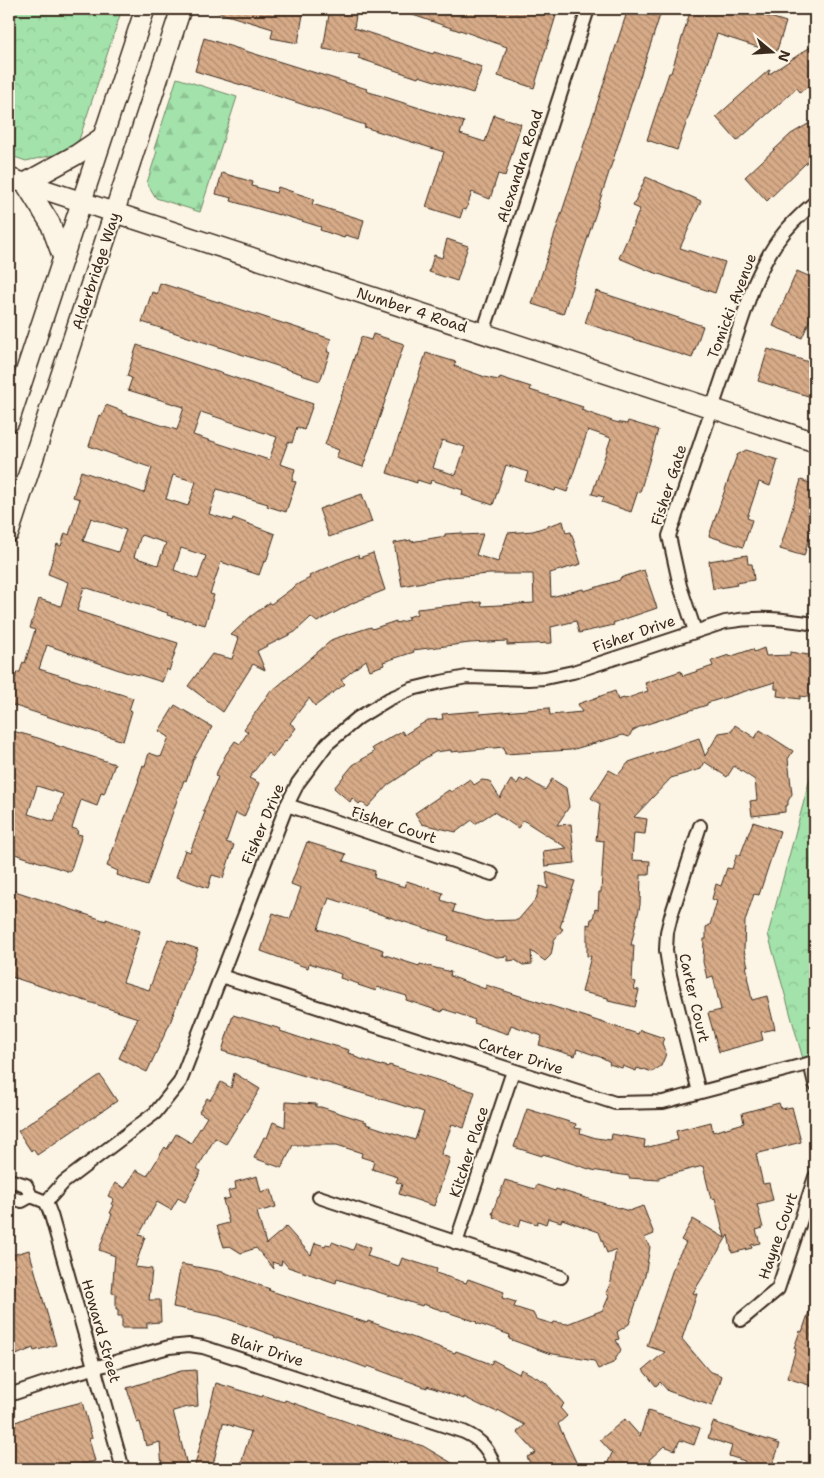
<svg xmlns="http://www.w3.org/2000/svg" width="824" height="1478" font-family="'Shantell Sans',sans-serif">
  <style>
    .forest { fill: url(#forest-firs); stroke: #6f8664 }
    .park { fill: url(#park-crowns); stroke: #6f8664 }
    .building { fill: url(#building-back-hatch); stroke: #3b2a1e; fill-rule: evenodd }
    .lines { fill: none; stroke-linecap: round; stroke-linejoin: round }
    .street-casing { stroke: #3b2a1e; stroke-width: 16 }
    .secondary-casing { stroke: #3b2a1e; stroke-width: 22 }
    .street { stroke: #fcf5e5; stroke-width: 12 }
    .secondary { stroke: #fcf5e5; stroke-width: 19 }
    .labels { text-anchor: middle; stroke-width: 4; stroke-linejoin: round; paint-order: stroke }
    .street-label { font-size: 15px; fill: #3b2a1e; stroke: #fcf5e5 }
  </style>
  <defs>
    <pattern id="forest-firs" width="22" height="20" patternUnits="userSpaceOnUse" patternTransform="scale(1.25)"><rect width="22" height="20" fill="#a3e3ab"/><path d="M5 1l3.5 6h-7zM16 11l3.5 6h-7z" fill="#8dc393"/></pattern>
    <pattern id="park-crowns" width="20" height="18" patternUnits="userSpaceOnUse" patternTransform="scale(1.25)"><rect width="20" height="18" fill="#a3e3ab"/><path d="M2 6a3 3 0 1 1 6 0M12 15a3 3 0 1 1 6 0" fill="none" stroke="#8dc393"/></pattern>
    <pattern id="building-back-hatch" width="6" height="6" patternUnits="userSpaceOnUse" patternTransform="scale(1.25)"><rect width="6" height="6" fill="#d7ab88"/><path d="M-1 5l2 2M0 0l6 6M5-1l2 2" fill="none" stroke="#b08b6f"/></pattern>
  </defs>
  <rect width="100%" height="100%" fill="#fcf5e5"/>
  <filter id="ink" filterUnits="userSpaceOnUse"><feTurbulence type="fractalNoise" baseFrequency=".02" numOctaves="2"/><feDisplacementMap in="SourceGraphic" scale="10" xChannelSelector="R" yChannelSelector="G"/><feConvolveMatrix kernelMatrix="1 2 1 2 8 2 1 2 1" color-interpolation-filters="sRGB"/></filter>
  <g filter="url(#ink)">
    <!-- forest -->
    <path class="forest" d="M177,78L237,97L200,212L156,198L147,183L157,151L154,149Z"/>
    <!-- park -->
    <g class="park">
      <path d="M9,9H122L79,140L63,153L26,161L9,155Z"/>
      <path d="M815,760V1057L803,1059L768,934Z"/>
    </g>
    <!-- building -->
    <g class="building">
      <path d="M218,9H304L298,43L271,38L273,29L217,12Z"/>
      <path d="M330,9H357L354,28L433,54L434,52L482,67L473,93L419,76L418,78L358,58L360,55L323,49Z"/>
      <path d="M401,9H558L534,88L498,76L507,47L460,30V31L401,11Z"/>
      <path d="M628,9H662L563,314L532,304Z"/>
      <path d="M691,9H745L786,22L776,53L717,34L677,150L647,140L669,73H671Z"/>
      <path d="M204,38L367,89L366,91L464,122L460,134L485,142L494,115L521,124L505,176L498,174L490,199L472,192L466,210L463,209L460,218L426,207L444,152L364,127L365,125L268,93L195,71Z"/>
      <path d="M815,44V82L800,92L797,88L737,141L716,117L770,69L768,75Z"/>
      <path d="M815,120V157L809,160L767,201L745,177L791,134Z"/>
      <path d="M222,173L253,182L252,186L276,193L278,187L314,199L312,204L364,220L359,239L345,235L344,238L320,230L321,227L279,214V215L231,201L232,198L216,194Z"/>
      <path d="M646,177L701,201L680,248L725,262L715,293L650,271L619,258L640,209L633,206Z"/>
      <path d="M447,239L468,246L457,281L429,272L434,255L442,258Z"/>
      <path d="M797,271L815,279V308L802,338L773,326Z"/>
      <path d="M160,283L331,339L327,352H330L320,381L301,375L302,374L142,322L152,292L157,294Z"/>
      <path d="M596,291L703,326L692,358L585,323Z"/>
      <path d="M373,334L404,344L363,467L336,458L339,450L325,445L361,337L371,340Z"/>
      <path d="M137,345L313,404L304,430L297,427L292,443L288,442L280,464L295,469L292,481L296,482L286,512L267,506L268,504L217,489L209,514L232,521L233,518L275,534L266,562L264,561L259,575L221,562L210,594L214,595L205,625L185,619V620L167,615L168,613L84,587L77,611L178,643L169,671L167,669L162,682L140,675L125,672L47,645L39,669L133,698L129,710L132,711L123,741L9,704V697L17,672H20L23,662L25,663L35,630L30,628L39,599L61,606L68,582L48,574L57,544L61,546L65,533L69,535L80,499L73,497L81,471L144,493L152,468L89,446L99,415L102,416L106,405L122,411V413L177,430L184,407L128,390L132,378L127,376ZM201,412L277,437L269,460L193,435ZM173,475L196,482L188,506L166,499ZM91,518L126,530L118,552L83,541ZM141,535L166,543L158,565L134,557ZM181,548L206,556L198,579L174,570Z"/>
      <path d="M768,349L815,364V398L758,381Z"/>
      <path d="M426,353L456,362L454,366L488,378L499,380L500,377L531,387L530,390L583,407L581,410L615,422L627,424L628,421L658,430L640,492L638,491L631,512L602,502L604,497L592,494L611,438L588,430L567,492L556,488L555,491L525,481L528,472L506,465L493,505L462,495L463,490L431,480L430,484L417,480V483L387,473ZM442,440L465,447L456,475L433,468Z"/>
      <path d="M746,450L778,460L770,486L759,482L747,518L752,520L743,547L709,536L737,455Z"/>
      <path d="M801,480L815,485V516L804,556L780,549Z"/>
      <path d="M362,494L372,522L329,537L319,509Z"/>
      <path d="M563,521L566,533L571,532L581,564L550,573L551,597L583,589L584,591L620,580V578L644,570L657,608L613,623L614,625L579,633L576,621L551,627L552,643L507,645V641L470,643L413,650L414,652L383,662L384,665L370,670L366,660L341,680L345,684L315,706L309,698L290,723L296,728L286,741L285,740L273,757L268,753L249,778L259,783L244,817L236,813L226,842L234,845L223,878L212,875L208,888L176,877L185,850L190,852L205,812L203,811L218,777L215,776L226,754L235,741L240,744L248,732L244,729L271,690L272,691L333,639L371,627L372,629L396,621V623L408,620V617L417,614V609L481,602L482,606L534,603L533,574H490L450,577L402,586L394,543L411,540V542L445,536V534L462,533V535L483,534L476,555L498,562L508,533L533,531Z"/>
      <path d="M373,553L385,590L355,602L317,622L311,617L295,632L257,651L265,670L253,664L223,712L188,686L212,654L232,659L239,638L231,635L250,617L269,603L271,604L298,584L310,578L309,576L340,562L358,555L359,558Z"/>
      <path d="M747,555L748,564H752L754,580L736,583L737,585L713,589L709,561Z"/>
      <path d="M764,648L766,656L790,655V652L815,656V698L800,696V699L777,696L778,689H775V682L707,703V705L641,726L632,731L629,737L623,735L571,750L505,754L504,747L451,752V750L435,752L419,762L420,763L406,772V773L388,785L368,807L361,802L359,804L352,798L350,802L334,788L353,765L374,752L372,748L402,731L404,735L428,720L443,719L442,714L479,711L480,714L549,708L550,715L582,712L578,704L615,691L618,700L624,698L625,699L648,691L645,683L681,671L683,676L713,666L711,661L729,655V657L753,649L754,652Z"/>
      <path d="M175,705L212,727L193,760L186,781L184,780L147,886L117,875L118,871L107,866L139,780H138L143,765L145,766L149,753L161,757L169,737L159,731Z"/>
      <path d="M735,725L755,738L760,730L793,751L788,759L792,794L788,801V805L785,806V812L752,816L750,801L757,800L755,780L734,766L727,777L705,762L701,769L671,778L634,817L647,819L645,834L634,833L632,860L650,861L649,875H641L640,905L631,945H634L632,981L636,982L634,989L639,990L635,1007L608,1001V998L582,992L591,956H587V924L590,925L591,919H593L595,909L598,910L599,892H601L604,841L596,840L600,804L591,798L609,770L618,775L629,762L699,738L705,756L719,733L732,731Z"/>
      <path d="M9,730L38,738L55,744V745L115,764L104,794L101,793L97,806L81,800L72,828L78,830L77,834L82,835L70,872L9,852ZM37,786L63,794L54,822L28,814Z"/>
      <path d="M470,779L474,785L482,780L489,781L500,798L511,780L517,784L520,779L525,782L527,779L545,790L552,779L566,788L569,807L557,825L571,824L575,863L545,866L543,851L567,848L523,820L518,828L494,812L475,824L472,820L456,832L422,824L415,813L449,790L451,792Z"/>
      <path d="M753,822L780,831L759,895L754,894L745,921L744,950L748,966H746L748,974L747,976L752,1000L767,996L775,1029L761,1032L763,1040L719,1052L708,1013L721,1010L713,976L707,978L703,962L704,939H706V927L710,925L717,901L712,899L716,884L721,886L727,868L732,869L737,854L740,856Z"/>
      <path d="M307,842L346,854L343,861L375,871L374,878L405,887L407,881L443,893L441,900L455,905L453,912L485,921L518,920L536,899L540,886L548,889L546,872L575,881L560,927L563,929L554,940L551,955L545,961L531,951L532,964L523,965L515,960L508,961V956L497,957L448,940L449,936L329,898L318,929L378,948L383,950L382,954L419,966L420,964L451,972L450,976L485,989L486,985L638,1034L640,1030L664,1038L662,1043L666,1054L661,1066L652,1072L644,1069L643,1070L637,1068L636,1071L623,1066L622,1068L609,1064L610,1062L603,1058L577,1049L575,1056L539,1045L542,1036L511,1025L508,1034L474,1023L475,1020L459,1014L443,1009L442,1012L406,1000L407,996L377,987L376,991L358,985L359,984L340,978L341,974L309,963L308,968L261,951L273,913L290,919L301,888L291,884Z"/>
      <path d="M9,889L106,921V919L140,931L123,982L149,990L168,939L198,949L170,1023L147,1072L119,1058L138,1018L9,976Z"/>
      <path d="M233,1015L281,1029L280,1031L310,1041L311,1039L349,1050L348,1053L355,1055V1057L381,1066L382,1065L388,1067L389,1065L475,1092L464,1128L452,1124L441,1155L450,1158L434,1206L399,1194L402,1184L396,1182L398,1177L372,1169L374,1161L361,1157L362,1153L337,1145H293L282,1168L254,1158L264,1137L267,1138L273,1122L285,1127L286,1102L316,1104V1107H321L367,1122L366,1124L415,1140L424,1112L222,1051Z"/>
      <path d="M234,1073L260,1089L226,1144L215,1138L197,1169L201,1171L185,1202L178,1198L171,1210L157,1202L139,1235L145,1237L135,1267L152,1269L149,1300H160L161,1322L147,1323V1328H122V1316H118V1309H116V1294L112,1293L115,1256L99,1250L112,1214L110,1213L114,1205L111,1204L114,1199L108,1196L115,1183L125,1188L136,1170L147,1176L165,1147L167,1149L176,1134L191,1143L207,1117L199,1112L207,1098L210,1100L221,1082L231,1088Z"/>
      <path d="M100,1075L117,1101L37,1155L33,1149L31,1151L18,1131Z"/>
      <path d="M779,1103L781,1109L792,1107L801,1142L756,1154L763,1184L769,1183L773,1200L757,1204L763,1228L756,1230L760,1243L751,1245L752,1248L732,1253L728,1235L693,1293L697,1294L682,1339L709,1371L722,1376L712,1406L668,1391L660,1382L656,1386L643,1370L665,1352L647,1346L676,1260L686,1243L681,1240L693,1219L725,1238L715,1198L711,1199L703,1166L659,1177V1180L629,1178V1176L592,1170L543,1154L542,1156L514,1147L527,1109L576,1124L575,1128L581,1129L580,1133L596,1138L611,1140L612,1134L645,1140L644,1148L678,1140L676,1131L711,1122L713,1132L744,1123L742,1113Z"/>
      <path d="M257,1176L261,1192L271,1189L276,1207L257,1212L266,1244L286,1227L311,1255L315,1243L325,1246L326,1244L331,1245L332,1242L353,1250L356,1243L370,1248L367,1256L399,1266L402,1258L437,1269L436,1273L466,1283L468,1279L504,1292L502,1298L516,1302L514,1307L533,1313L536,1319L553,1324L554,1322L567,1324L603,1310L609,1296L606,1293L611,1282L616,1249L607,1253L599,1232L562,1219L561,1222L548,1218L546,1224L538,1221L537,1224L521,1219L519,1227L493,1217L494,1214H492L498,1197H499L505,1180L535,1189L537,1185L555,1191L556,1189L629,1211L643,1206L654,1234L644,1238L650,1247L645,1276L629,1324L617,1332L619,1339L616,1340L621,1350L613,1363L598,1369L594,1361L548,1353L509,1339L510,1335L476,1323L477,1322L423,1304L422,1306L337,1279L336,1283L288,1267L282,1260L281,1265L272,1262L274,1269L256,1248L241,1253L230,1246L224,1247L217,1226L229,1223L223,1200L230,1198L228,1191L236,1189L235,1182Z"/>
      <path d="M29,1250L56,1345L34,1351L33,1348L9,1358V1256Z"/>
      <path d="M181,1264L223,1272L270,1289L268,1290L367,1323L368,1321L455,1353L456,1351L491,1364L493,1360L519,1374L521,1369L545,1382L564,1404L560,1408L567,1416L558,1424L577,1464L566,1469H533L527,1457L536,1453L517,1432L525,1425L498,1410L497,1412L484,1406V1407L464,1397V1399L427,1386V1388L368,1366L367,1368L335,1356L274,1337L275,1336L219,1316L173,1307Z"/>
      <path d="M813,1300H815V1387L787,1378L796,1349L794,1348L800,1331L802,1332Z"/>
      <path d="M196,1370L198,1406L188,1407L173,1411L188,1469H162L160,1442L146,1446L140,1422L137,1423L127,1388L181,1371Z"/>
      <path d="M216,1383L262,1397L263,1395L284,1402L285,1400L370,1430L423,1446L462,1469H299L286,1465L285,1469H239L251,1432L223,1423L212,1469H194Z"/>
      <path d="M82,1402L92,1438L89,1439L95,1461L65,1469H9V1425L35,1414Z"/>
      <path d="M648,1411L700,1428L694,1445L680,1440L675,1450L664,1446L649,1460L651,1463L644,1469H605L612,1453L600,1440L625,1419L640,1436Z"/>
      <path d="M713,1422L780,1444L771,1469H743L745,1461L729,1456L732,1446L708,1438Z"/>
    </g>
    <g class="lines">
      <defs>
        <g id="street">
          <path d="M483,333L588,9"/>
          <path d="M695,631L680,586L669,536L753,287C770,248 782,230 815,202"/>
          <path d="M287,805L492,874"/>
          <path d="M221,976L615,1103L663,1102L815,1062"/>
          <path d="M810,1063L815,1084"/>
          <path d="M699,1092L670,975L666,950L667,932L671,916L700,826"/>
          <path d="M9,1180L26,1185L31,1196L46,1202L64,1182L155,1113L180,1082L287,805L298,783L327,744L358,718L389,699L412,689L441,682L467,677L529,679L545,678L573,672L725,622C758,616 782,619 815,624"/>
          <path d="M9,1197L22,1201L31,1196"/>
          <path d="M319,1197L561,1277"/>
          <path d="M46,1202L51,1215L123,1469"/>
          <path d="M456,1243L513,1071"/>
          <path d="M741,1320L778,1289L815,1177"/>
          <path d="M9,1395L72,1374L169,1347L189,1345L203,1347L464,1432C482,1440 490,1451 495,1469"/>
        </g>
        <g id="secondary">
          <path d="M9,178L815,442"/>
          <path d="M25,183L76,155L101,138"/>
          <path d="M25,183L50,223L63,258"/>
          <path d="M9,422L145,9"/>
          <path d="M9,533L181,9"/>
        </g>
      </defs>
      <!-- street casing -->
      <use href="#street" class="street-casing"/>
      <!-- secondary casing -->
      <use href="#secondary" class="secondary-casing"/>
      <!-- street -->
      <use href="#street" class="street"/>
      <!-- secondary -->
      <use href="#secondary" class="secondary"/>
    </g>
  </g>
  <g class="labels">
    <!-- street labels -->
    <g class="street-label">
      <text transform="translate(520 166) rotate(-72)" y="5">Alexandra Road</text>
      <text transform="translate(96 271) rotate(-72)" y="5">Alderbridge Way</text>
      <text transform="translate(732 306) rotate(-69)" y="5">Tomicki Avenue</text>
      <text transform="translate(412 310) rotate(18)" y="5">Number 4 Road</text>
      <text transform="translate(669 485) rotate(-72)" y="5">Fisher Gate</text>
      <text transform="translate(634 634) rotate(-19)" y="5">Fisher Drive</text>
      <text transform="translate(263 824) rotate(-67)" y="5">Fisher Drive</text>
      <text transform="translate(394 825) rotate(18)" y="5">Fisher Court</text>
      <text transform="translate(694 998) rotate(77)" y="5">Carter Court</text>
      <text transform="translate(521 1056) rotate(18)" y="5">Carter Drive</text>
      <text transform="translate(469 1152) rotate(-72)" y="5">Kitcher Place</text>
      <text transform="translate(778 1236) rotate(-71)" y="5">Hayne Court</text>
      <text transform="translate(101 1331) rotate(74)" y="5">Howard Street</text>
      <text transform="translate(267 1350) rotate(18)" y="5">Blair Drive</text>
    </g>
  </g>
  <!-- margin -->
  <rect width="824" height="1478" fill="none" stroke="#fcf5e5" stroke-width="30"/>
  <rect x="15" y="15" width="794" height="1448" fill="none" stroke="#3b2a1e" stroke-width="2" filter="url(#ink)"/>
  <!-- north arrow -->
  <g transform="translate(772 52) rotate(108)" stroke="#fcf5e5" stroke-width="4" paint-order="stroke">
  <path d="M0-4L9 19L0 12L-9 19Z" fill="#3b2a1e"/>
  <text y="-8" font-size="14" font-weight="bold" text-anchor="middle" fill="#3b2a1e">N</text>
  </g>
</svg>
